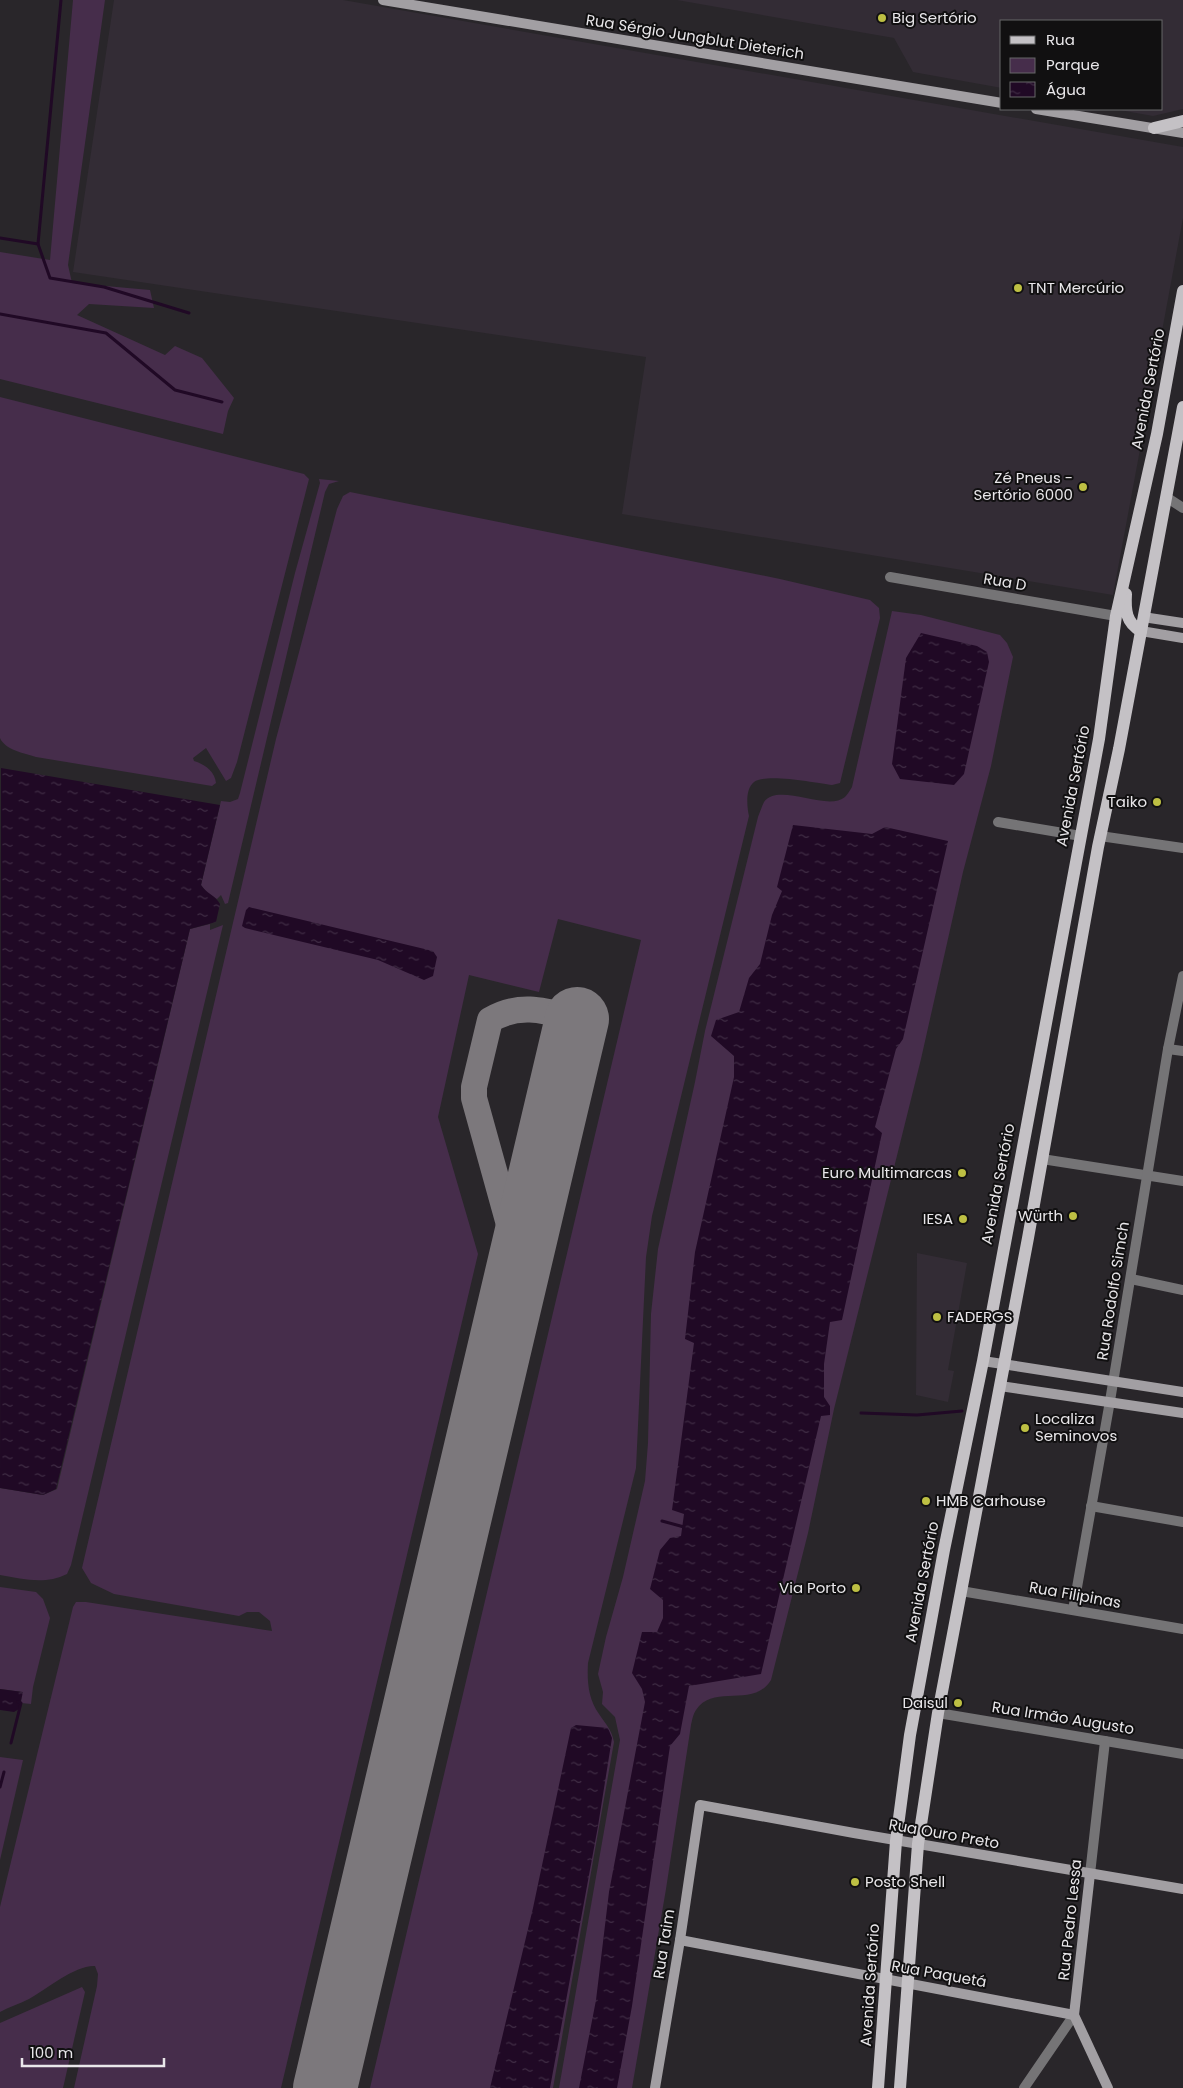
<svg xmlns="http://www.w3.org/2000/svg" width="1183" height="2088" font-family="Poppins,sans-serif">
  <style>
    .built { fill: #332c35 }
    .green { fill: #462d4b }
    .water { fill: url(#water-ripples) }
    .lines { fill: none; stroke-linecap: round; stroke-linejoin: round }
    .stream { stroke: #200925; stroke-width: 3 }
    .taxiway { stroke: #7c787c; stroke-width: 26 }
    .runway { stroke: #7c787c; stroke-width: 64 }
    .street { stroke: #757476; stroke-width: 10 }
    .secondary { stroke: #a29fa3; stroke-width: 10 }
    .primary { stroke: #c4c1c5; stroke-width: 12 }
    .poi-dot { fill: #bdbf43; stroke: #111011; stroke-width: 2 }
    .labels { text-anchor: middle; stroke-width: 4; stroke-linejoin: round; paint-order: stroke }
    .poi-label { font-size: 15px; fill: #e9e7ea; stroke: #111011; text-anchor: end }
    .street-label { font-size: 15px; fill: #e9e7ea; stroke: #111011 }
  </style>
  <defs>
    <pattern id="water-ripples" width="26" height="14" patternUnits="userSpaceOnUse" patternTransform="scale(1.25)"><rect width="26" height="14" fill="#200925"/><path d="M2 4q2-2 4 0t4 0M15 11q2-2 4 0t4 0" fill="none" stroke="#402d45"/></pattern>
  </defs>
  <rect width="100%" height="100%" fill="#29262a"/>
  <!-- built -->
  <g class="built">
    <path d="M114,0H343L1183,147V218L1113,595L622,514L646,357L73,272Z"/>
    <path d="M677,0H1183V109L1153,116L1114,109H1162V21H1002V88L913,72L894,38Z"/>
    <path d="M917,1253L967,1263L948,1370L954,1371L948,1402L916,1395Z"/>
  </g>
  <!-- green -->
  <g class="green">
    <path d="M73,0H105L68,265L72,283L150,290L154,308L89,304L77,315L165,355L175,346L202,358L234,398L228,411L223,434L0,379V252L50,260Z"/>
    <path d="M0,397L304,474L309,479L237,762L231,778L226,781L206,748L193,758L194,761C204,764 215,771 216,783L212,786L36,757C24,753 5,750 0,738Z"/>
    <path d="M319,479L339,481L329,484L325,492L228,903L225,904L221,895L217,899L207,893L201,885L221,801L230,802L238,799L240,793L295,573L320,483Z"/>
    <path d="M350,492L780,579L870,600L879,608L880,618L840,783L832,785C816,783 766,773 754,782C745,789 747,807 749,816L652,1216L646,1257L636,1468L588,1663C587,1681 588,1699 599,1714C606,1725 611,1728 614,1742L553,2088H370L641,940L558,919L539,992L469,975L438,1117L478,1254L281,2088H74L97,1986L98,1974L95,1966C75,1965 47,1989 29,1999C19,2004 9,2007 0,2012V1907L73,1607L76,1602H86L272,1631L270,1621L259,1612H247L239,1616L114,1594L91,1583L82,1568L276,739L337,509L343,496Z"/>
    <path d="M892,611L921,615L1000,635L1007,643L1013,657L991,766L963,872L921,1059L834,1409L808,1533L771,1680C753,1709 714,1683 696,1710C693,1714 692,1721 691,1725L666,1889L632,2088H559L620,1740L615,1717L602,1704L603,1692L598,1674L606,1637L623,1577L645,1481L648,1443L651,1314L658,1249L695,1082L705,1031L758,817C760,812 762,806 764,802C779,782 827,812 845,797C848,794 850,790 852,787Z"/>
    <path d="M210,924V930L223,925L71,1565L67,1574C45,1585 23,1579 0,1575V1488L43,1495L57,1489L190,929Z"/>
    <path d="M0,1587L36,1592L43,1599L50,1618L33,1687L31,1704L21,1703L22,1692L0,1689Z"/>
    <path d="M0,1757L23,1760L0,1860Z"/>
    <path d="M82,1987L85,1992L63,2088H0V2023Z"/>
  </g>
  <!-- water -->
  <g class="water">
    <path d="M921,633L977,646L987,652L989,662L964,774L954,785L900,779L892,764L906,658Z"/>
    <path d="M1,768L220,805L201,885C206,893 216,896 220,904L216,922L190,929L56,1489L43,1495L0,1488Z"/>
    <path d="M793,825L872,834L885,827L948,841L903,1039L896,1049L875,1127L882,1133L842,1320L830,1322L824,1364V1397L830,1406V1415L821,1416L761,1674L689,1686L680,1734L670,1746L632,2006L617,2088H579L596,2000L609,1892L645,1702L642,1689L632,1673L642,1632H657L663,1618V1600L650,1589L660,1550L670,1538L681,1536L684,1514L672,1510L694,1343L685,1339L695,1252L734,1077V1056L711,1036L716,1020L739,1012L749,978L760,964L772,915L782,891L777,887Z"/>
    <path d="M249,907L433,951L437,957L433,976L424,980L378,960L245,928L242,926L246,910Z"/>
    <path d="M0,1689L23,1692L19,1709L14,1712L0,1710Z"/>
    <path d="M576,1725L608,1728L612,1738L598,1826L550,2088H490L533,1908L571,1728Z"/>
  </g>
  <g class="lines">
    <!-- stream -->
    <g class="stream">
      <path d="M0,238L38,244L61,0"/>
      <path d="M38,244L50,278L104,287L189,313"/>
      <path d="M0,314L106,333L175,390L222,402"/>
      <path d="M861,1413L917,1415L962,1411"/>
      <path d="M662,1521L684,1527"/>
      <path d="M11,1743L21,1703L18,1702"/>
      <path d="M0,1787L4,1772"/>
    </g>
    <!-- taxiway -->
    <path class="taxiway" d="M495,1367L515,1269V1246L474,1098V1087L490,1020C520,1002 546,1011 577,1019"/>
    <!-- runway -->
    <path class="runway" d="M325,2088L577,1019"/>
    <!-- street -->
    <g class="street">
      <path d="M1166,497L1183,508"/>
      <path d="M890,577L1116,616"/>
      <path d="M998,822L1081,836"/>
      <path d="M1100,836L1183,848"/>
      <path d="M1168,1049L1183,1051"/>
      <path d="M1042,1159L1183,1181"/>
      <path d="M1131,1279L1183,1290"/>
      <path d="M1091,1506L1183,1522"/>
      <path d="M961,1591L1183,1629"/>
      <path d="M1073,1610L1110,1401L1168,1049L1183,976"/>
      <path d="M938,1713L1183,1754"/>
      <path d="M1090,1874L1105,1741"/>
      <path d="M1024,2088L1074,2015"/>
    </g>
    <!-- secondary -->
    <g class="secondary">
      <path d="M383,0L1002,103"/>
      <path d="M1036,109L1183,133"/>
      <path d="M1143,617L1183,623"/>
      <path d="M1141,631L1183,638"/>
      <path d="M983,1361L1183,1392"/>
      <path d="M1000,1386L1183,1413"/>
      <path d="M680,1940L1074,2015"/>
      <path d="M1074,2015L1090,1874"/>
      <path d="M1074,2015L1108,2088"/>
      <path d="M655,2088L680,1940L700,1805L854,1833L1183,1889"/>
    </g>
    <!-- primary -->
    <g class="primary">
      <path d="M1154,128L1183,121"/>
      <path d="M1126,594C1125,610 1126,623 1141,631"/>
      <path d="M878,2088L896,1841L910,1735L944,1550L983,1361L1099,739L1116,616L1157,434L1183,291"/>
      <path d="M900,2088L918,1844L938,1713L1028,1238L1098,847L1119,749L1183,407"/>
    </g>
  </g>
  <!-- markers -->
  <g class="poi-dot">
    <circle cx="882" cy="18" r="5"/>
    <circle cx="1018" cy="288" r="5"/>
    <circle cx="1083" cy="487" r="5"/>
    <circle cx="1157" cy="802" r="5"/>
    <circle cx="962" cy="1173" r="5"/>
    <circle cx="1073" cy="1216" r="5"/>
    <circle cx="963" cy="1219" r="5"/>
    <circle cx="937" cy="1317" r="5"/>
    <circle cx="1025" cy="1428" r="5"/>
    <circle cx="926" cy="1501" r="5"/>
    <circle cx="856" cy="1588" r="5"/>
    <circle cx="958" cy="1703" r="5"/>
    <circle cx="855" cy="1882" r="5"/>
  </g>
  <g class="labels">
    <!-- poi labels -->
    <g class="poi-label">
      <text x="892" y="23" text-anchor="start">Big Sertório</text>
      <text x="1028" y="293" text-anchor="start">TNT Mercúrio</text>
      <text x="1073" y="483">Zé Pneus -<tspan x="1073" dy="17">Sertório 6000</tspan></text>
      <text x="1147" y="807">Taiko</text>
      <text x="952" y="1178">Euro Multimarcas</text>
      <text x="1063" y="1221">Würth</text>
      <text x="953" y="1224">IESA</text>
      <text x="947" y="1322" text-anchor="start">FADERGS</text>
      <text x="1035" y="1424" text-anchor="start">Localiza<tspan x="1035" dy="17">Seminovos</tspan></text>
      <text x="936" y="1506" text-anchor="start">HMB Carhouse</text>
      <text x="846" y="1593">Via Porto</text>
      <text x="948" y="1708">Daisul</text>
      <text x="865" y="1887" text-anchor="start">Posto Shell</text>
    </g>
    <!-- street labels -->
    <g class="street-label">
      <text transform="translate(695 37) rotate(9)" y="5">Rua Sérgio Jungblut Dieterich</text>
      <text transform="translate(1148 389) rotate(-79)" y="5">Avenida Sertório</text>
      <text transform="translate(1005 582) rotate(10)" y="5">Rua D</text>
      <text transform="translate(1073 786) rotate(-79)" y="5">Avenida Sertório</text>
      <text transform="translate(998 1184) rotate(-79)" y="5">Avenida Sertório</text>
      <text transform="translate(1113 1291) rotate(-81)" y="5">Rua Rodolfo Simch</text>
      <text transform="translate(922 1582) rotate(-79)" y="5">Avenida Sertório</text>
      <text transform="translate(1075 1595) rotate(10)" y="5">Rua Filipinas</text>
      <text transform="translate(1063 1718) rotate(9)" y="5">Rua Irmão Augusto</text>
      <text transform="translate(944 1834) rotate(10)" y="5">Rua Ouro Preto</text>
      <text transform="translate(1070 1920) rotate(-84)" y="5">Rua Pedro Lessa</text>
      <text transform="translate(664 1944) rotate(-81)" y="5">Rua Taim</text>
      <text transform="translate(939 1974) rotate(10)" y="5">Rua Paquetá</text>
      <text transform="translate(870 1985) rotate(-86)" y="5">Avenida Sertório</text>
    </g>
  </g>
  <!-- legend -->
  <rect x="1000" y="20" width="162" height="90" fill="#111011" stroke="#676668"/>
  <rect x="1010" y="36" width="25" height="8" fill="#c4c1c5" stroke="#676668"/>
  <text x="1046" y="45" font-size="15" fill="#e9e7ea">Rua</text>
  <rect x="1010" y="58" width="25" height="15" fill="#462d4b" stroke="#676668"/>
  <text x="1046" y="70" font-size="15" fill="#e9e7ea">Parque</text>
  <rect x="1010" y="82" width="25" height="15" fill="url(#water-ripples)" stroke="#676668"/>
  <text x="1046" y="95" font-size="15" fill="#e9e7ea">Água</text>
  <!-- scale -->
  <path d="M22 2058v8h142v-8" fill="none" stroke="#e9e7ea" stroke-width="2.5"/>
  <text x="30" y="2058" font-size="15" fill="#e9e7ea" stroke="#111011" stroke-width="4" paint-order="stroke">100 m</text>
</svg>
